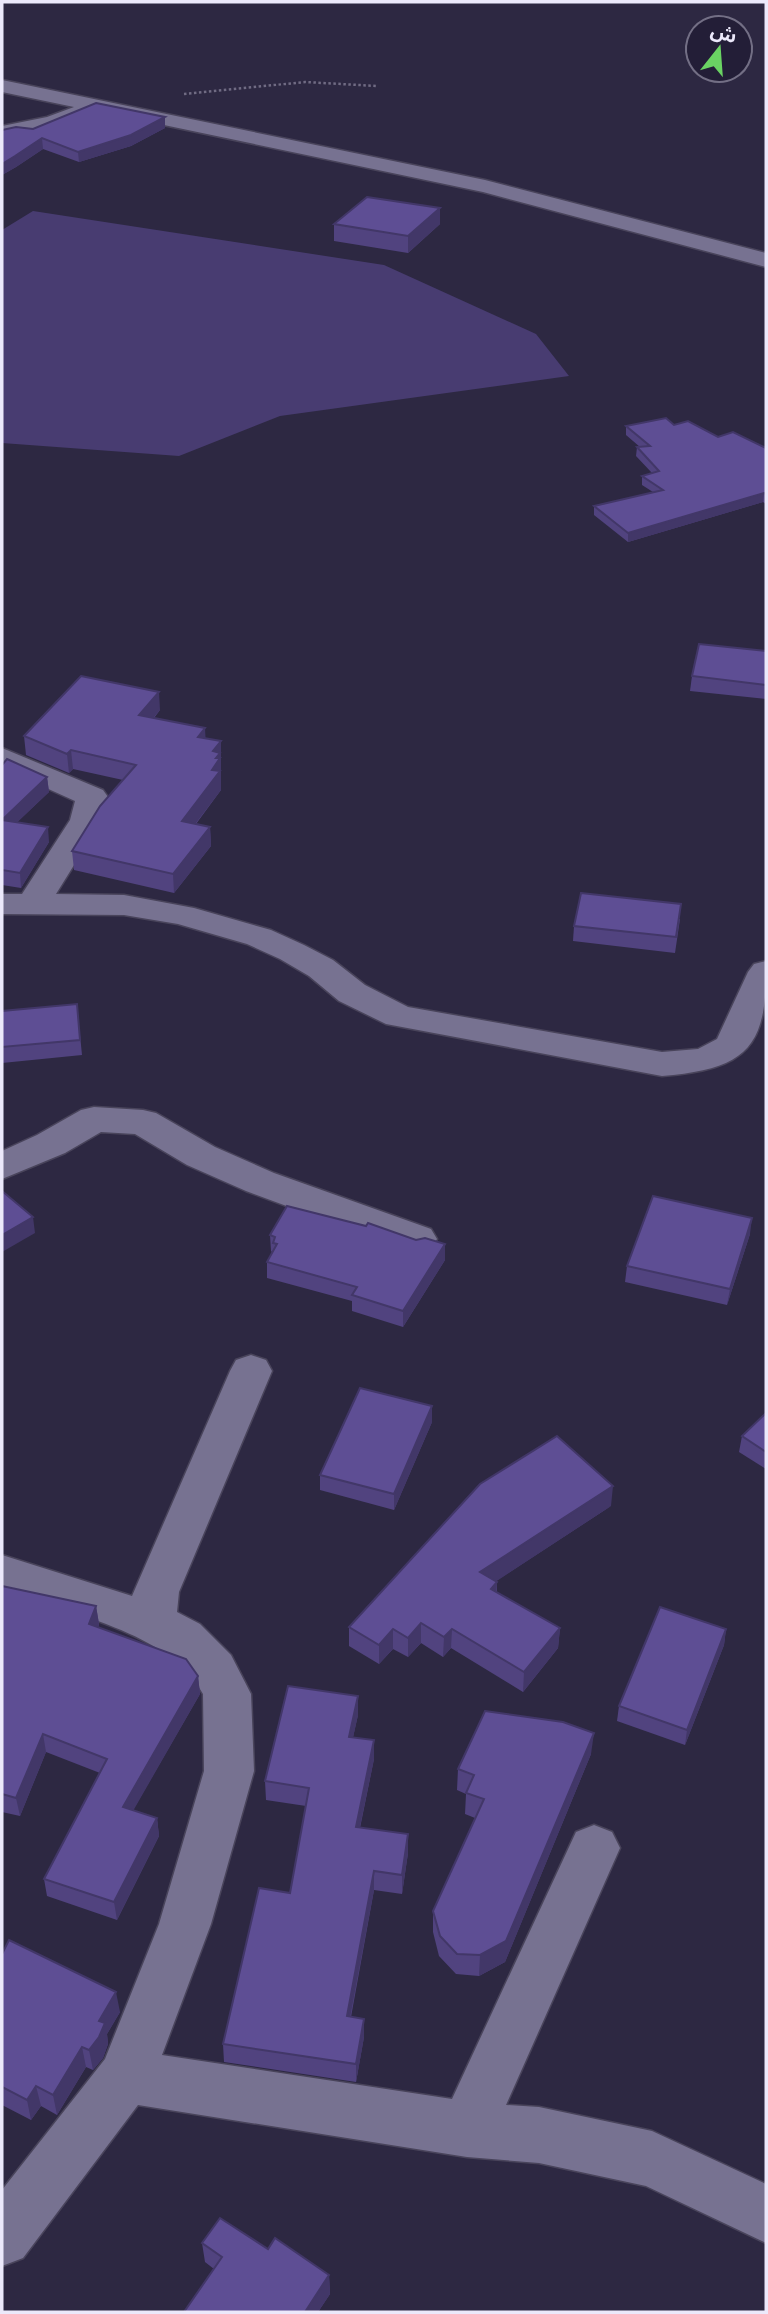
<svg xmlns="http://www.w3.org/2000/svg" width="768" height="2314" font-family="'Golos Text','Noto Sans Arabic',sans-serif">
  <style>
    .green { fill: #483c71 }
    .lines { fill: none; stroke-linecap: round; stroke-linejoin: round }
    .minor-casing { stroke: #49445b; stroke-width: 3 }
    .path { stroke: #706b83; stroke-width: 2.5; stroke-dasharray: 2.5 2.5; stroke-linecap: butt }
    .minor { fill: #777291; fill-rule: evenodd }
    .wall { fill: #51437f }
    .shaded-wall { fill: #423768 }
    .building { fill: #5e4e94; stroke: #423768; stroke-width: 2 }
  </style>
  <rect width="100%" height="100%" fill="#2d2842"/>
  <!-- green -->
  <path class="green" d="M33,211L384,265L536,334L569,376L280,416L179,456L2,443V230Z"/>
  <g class="lines">
    <defs>
      <g id="minor">
        <path d="M2,80L485,180L766,253V267L483,192L97,111L59,126L2,138V126L47,117L74,107L2,92Z"/>
        <path d="M2,748L103,790L108,797L102,820L56,894L124,895L194,908L271,930L304,945L333,960L365,985L408,1007L662,1052L698,1049L717,1039L748,972L754,964L766,961C768,1048 747,1069 662,1076L386,1024L339,1001L309,976L280,959L247,944L178,924L124,915L2,914V894H22L70,820L75,801L2,768Z"/>
        <path d="M94,1107L143,1110L156,1113L215,1147L274,1173L431,1229L437,1239L431,1249L417,1253L403,1249L246,1191L187,1165L135,1134L101,1132L65,1153L2,1179V1151L37,1135L81,1110Z"/>
        <path d="M251,1355L266,1360L272,1371L179,1592L177,1612L200,1624L231,1655L251,1694L254,1771L211,1924L162,2055L452,2099L576,1832L594,1825L612,1832L620,1848L506,2105L539,2107L652,2131L766,2184V2243L646,2186L539,2163L467,2157L138,2105L23,2258L2,2266V2190L105,2059L159,1924L204,1771L203,1694C171,1632 65,1612 2,1591V1555L132,1596L230,1371L236,1360Z"/>
      </g>
    </defs>
    <!-- minor casing -->
    <use href="#minor" class="minor-casing"/>
    <!-- path -->
    <path class="path" d="M184,94L305,82L377,86"/>
    <!-- minor -->
    <use href="#minor" class="minor"/>
  </g>
  <!-- wall -->
  <g class="wall">
    <path d="M165,128L131,146L79,162L43,149L16,167L2,175V130Z"/>
    <path d="M440,208V224L408,253L334,241V224Z"/>
    <path d="M674,425L718,437L766,448V504L763,502L628,542L594,515V506L653,492L642,485V476L652,473L636,456L637,447H640L626,435V426Z"/>
    <path d="M766,651V699L690,691L692,676Z"/>
    <path d="M160,710L154,718L205,738L221,741V790L196,824L210,827L211,846L174,893L74,870L72,851L123,780L73,769L69,773L26,755L24,736Z"/>
    <path d="M2,765L47,777L49,792L17,822L49,842L21,888L2,885Z"/>
    <path d="M680,919L675,953L573,941L574,926Z"/>
    <path d="M77,1004L82,1055L2,1063V1011Z"/>
    <path d="M750,1234L727,1305L625,1282L627,1266Z"/>
    <path d="M270,1235L416,1240L445,1244V1260L403,1327L352,1311V1301L267,1278V1262L272,1252L271,1251Z"/>
    <path d="M766,1413V1469L739,1452L742,1436Z"/>
    <path d="M432,1422L394,1510L320,1490V1475Z"/>
    <path d="M611,1506L496,1581L497,1582V1592L560,1628L558,1648L523,1692L451,1648L443,1657L421,1643L408,1657L393,1649L379,1664L349,1646V1627Z"/>
    <path d="M2,1586L96,1606L99,1624L98,1628L198,1676L200,1694L133,1810L157,1818L159,1836L117,1920L47,1896L44,1879L100,1773L46,1752L20,1816L2,1812Z"/>
    <path d="M726,1629L724,1645L685,1745L617,1721L619,1706Z"/>
    <path d="M358,1715L353,1737L374,1759L360,1828L408,1853L402,1894L374,1890L351,2017L364,2037L356,2082L224,2062L223,2044L290,1893L306,1806L266,1800L265,1781Z"/>
    <path d="M591,1754L505,1962L479,1976L456,1974L439,1956L433,1932V1911L475,1818L465,1814L466,1794L457,1790L458,1769Z"/>
    <path d="M2,1954L120,2012L107,2034L108,2044L103,2058L93,2070L86,2067L57,2115L41,2106L31,2120L2,2105Z"/>
    <path d="M202,2243L268,2249L329,2275L330,2294L318,2312H184L214,2269L205,2262Z"/>
  </g>
  <!-- shaded-wall -->
  <g class="shaded-wall">
    <path d="M165,117V128L131,146L79,162L78,152Z"/>
    <path d="M42,138L43,149L16,167L2,175V164Z"/>
    <path d="M440,208V224L408,253V236Z"/>
    <path d="M764,493L763,502L628,542V533Z"/>
    <path d="M159,692L160,710L140,733L139,715Z"/>
    <path d="M205,728L206,747L198,737Z"/>
    <path d="M221,741V790L183,840L182,821L212,770L213,751Z"/>
    <path d="M71,750L73,769L69,773L67,754Z"/>
    <path d="M47,777L49,792L4,835L2,820Z"/>
    <path d="M48,827L49,842L21,888L20,873Z"/>
    <path d="M210,827L211,846L174,893L173,874Z"/>
    <path d="M33,1217L35,1233L2,1252V1235Z"/>
    <path d="M752,1218L750,1234L727,1305L730,1289Z"/>
    <path d="M445,1244V1260L403,1327V1311Z"/>
    <path d="M432,1406V1422L394,1510V1494Z"/>
    <path d="M613,1486L611,1506L480,1592V1572Z"/>
    <path d="M497,1582L496,1602L491,1589Z"/>
    <path d="M96,1606L99,1624L91,1643L89,1624Z"/>
    <path d="M421,1623V1643L408,1657V1638Z"/>
    <path d="M560,1628L558,1648L523,1692L524,1672Z"/>
    <path d="M393,1629V1649L379,1664V1645Z"/>
    <path d="M452,1629L451,1648L443,1657L444,1637Z"/>
    <path d="M726,1629L724,1645L685,1745L687,1730Z"/>
    <path d="M198,1676L200,1694L125,1825L123,1807Z"/>
    <path d="M358,1696V1715L349,1756V1737Z"/>
    <path d="M594,1733L591,1754L505,1962L479,1976L480,1955Z"/>
    <path d="M43,1734L46,1752L20,1816L16,1798Z"/>
    <path d="M374,1740V1759L356,1846V1827Z"/>
    <path d="M157,1818L159,1836L117,1920L114,1902Z"/>
    <path d="M408,1834V1853L402,1894V1875Z"/>
    <path d="M374,1871V1890L347,2034V2016Z"/>
    <path d="M116,1992L120,2012L107,2034L108,2044L103,2058L93,2070L89,2050L99,2021Z"/>
    <path d="M364,2019V2037L356,2082V2064Z"/>
    <path d="M82,2047L86,2067L57,2115L53,2095Z"/>
    <path d="M36,2086L41,2106L31,2120L27,2100Z"/>
    <path d="M329,2275L330,2294L318,2312H305Z"/>
  </g>
  <!-- building -->
  <g class="building">
    <path d="M96,103L165,117L131,135L78,152L42,138L15,156L2,164V130L16,127L33,129Z"/>
    <path d="M367,197L440,208L408,236L334,224Z"/>
    <path d="M666,418L674,425L688,421L718,437L733,432L766,448V494L764,493L628,533L594,506L663,490L642,476L659,471L637,447L650,446L626,426Z"/>
    <path d="M699,644L766,651V685L692,676Z"/>
    <path d="M81,676L159,692L139,715L205,728L198,737L221,741L213,751L220,753L216,758H220L212,770L220,771L182,821L210,827L173,874L72,851L100,806L136,765L71,750L67,754L24,736Z"/>
    <path d="M7,759L47,777L2,820V765Z"/>
    <path d="M2,820L48,827L20,873L2,870Z"/>
    <path d="M581,893L681,904L676,937L574,926Z"/>
    <path d="M77,1004L80,1040L2,1047V1011Z"/>
    <path d="M2,1191L33,1217L2,1235Z"/>
    <path d="M653,1196L752,1218L730,1289L627,1266Z"/>
    <path d="M287,1206L366,1226L368,1223L416,1240L425,1238L445,1244L403,1311L352,1295L357,1287L267,1262L277,1244L273,1243L275,1237L270,1235Z"/>
    <path d="M360,1388L432,1406L394,1494L320,1475Z"/>
    <path d="M766,1413V1452L742,1436Z"/>
    <path d="M557,1436L613,1486L480,1572L497,1582L491,1589L560,1628L524,1672L452,1629L444,1637L421,1623L408,1638L393,1629L379,1645L349,1627L480,1484Z"/>
    <path d="M2,1586L96,1606L89,1624L186,1659L198,1676L123,1807L157,1818L114,1902L44,1879L107,1759L43,1734L16,1798L2,1794Z"/>
    <path d="M660,1607L726,1629L687,1730L619,1706Z"/>
    <path d="M288,1686L358,1696L349,1737L374,1740L356,1827L408,1834L402,1875L374,1871L347,2016L364,2019L356,2064L223,2044L259,1888L290,1893L309,1788L265,1781Z"/>
    <path d="M485,1711L563,1722L594,1733L506,1941L480,1955L457,1954L440,1936L433,1911L484,1799L466,1793L474,1775L458,1769Z"/>
    <path d="M9,1940L116,1992L99,2021L105,2023L99,2037L89,2050L82,2047L53,2095L36,2086L27,2100L2,2087V1954Z"/>
    <path d="M220,2218L268,2249L275,2238L329,2275L305,2312H184L222,2257L202,2243Z"/>
  </g>
  <!-- border -->
  <rect width="768" height="2314" fill="none" stroke="#ece9fb" stroke-width="7"/>
  <!-- north arrow -->
  <g transform="translate(719 49) rotate(17)"><circle r="33" fill="#231e37" stroke="#736f85" stroke-width="2"/>
  <path d="M0-5L12 26L0 18L-12 26Z" fill="#6ad363"/>
  <text y="-10" font-size="19" font-weight="bold" text-anchor="middle" fill="#ece9fb">ش</text>
  </g>
</svg>
